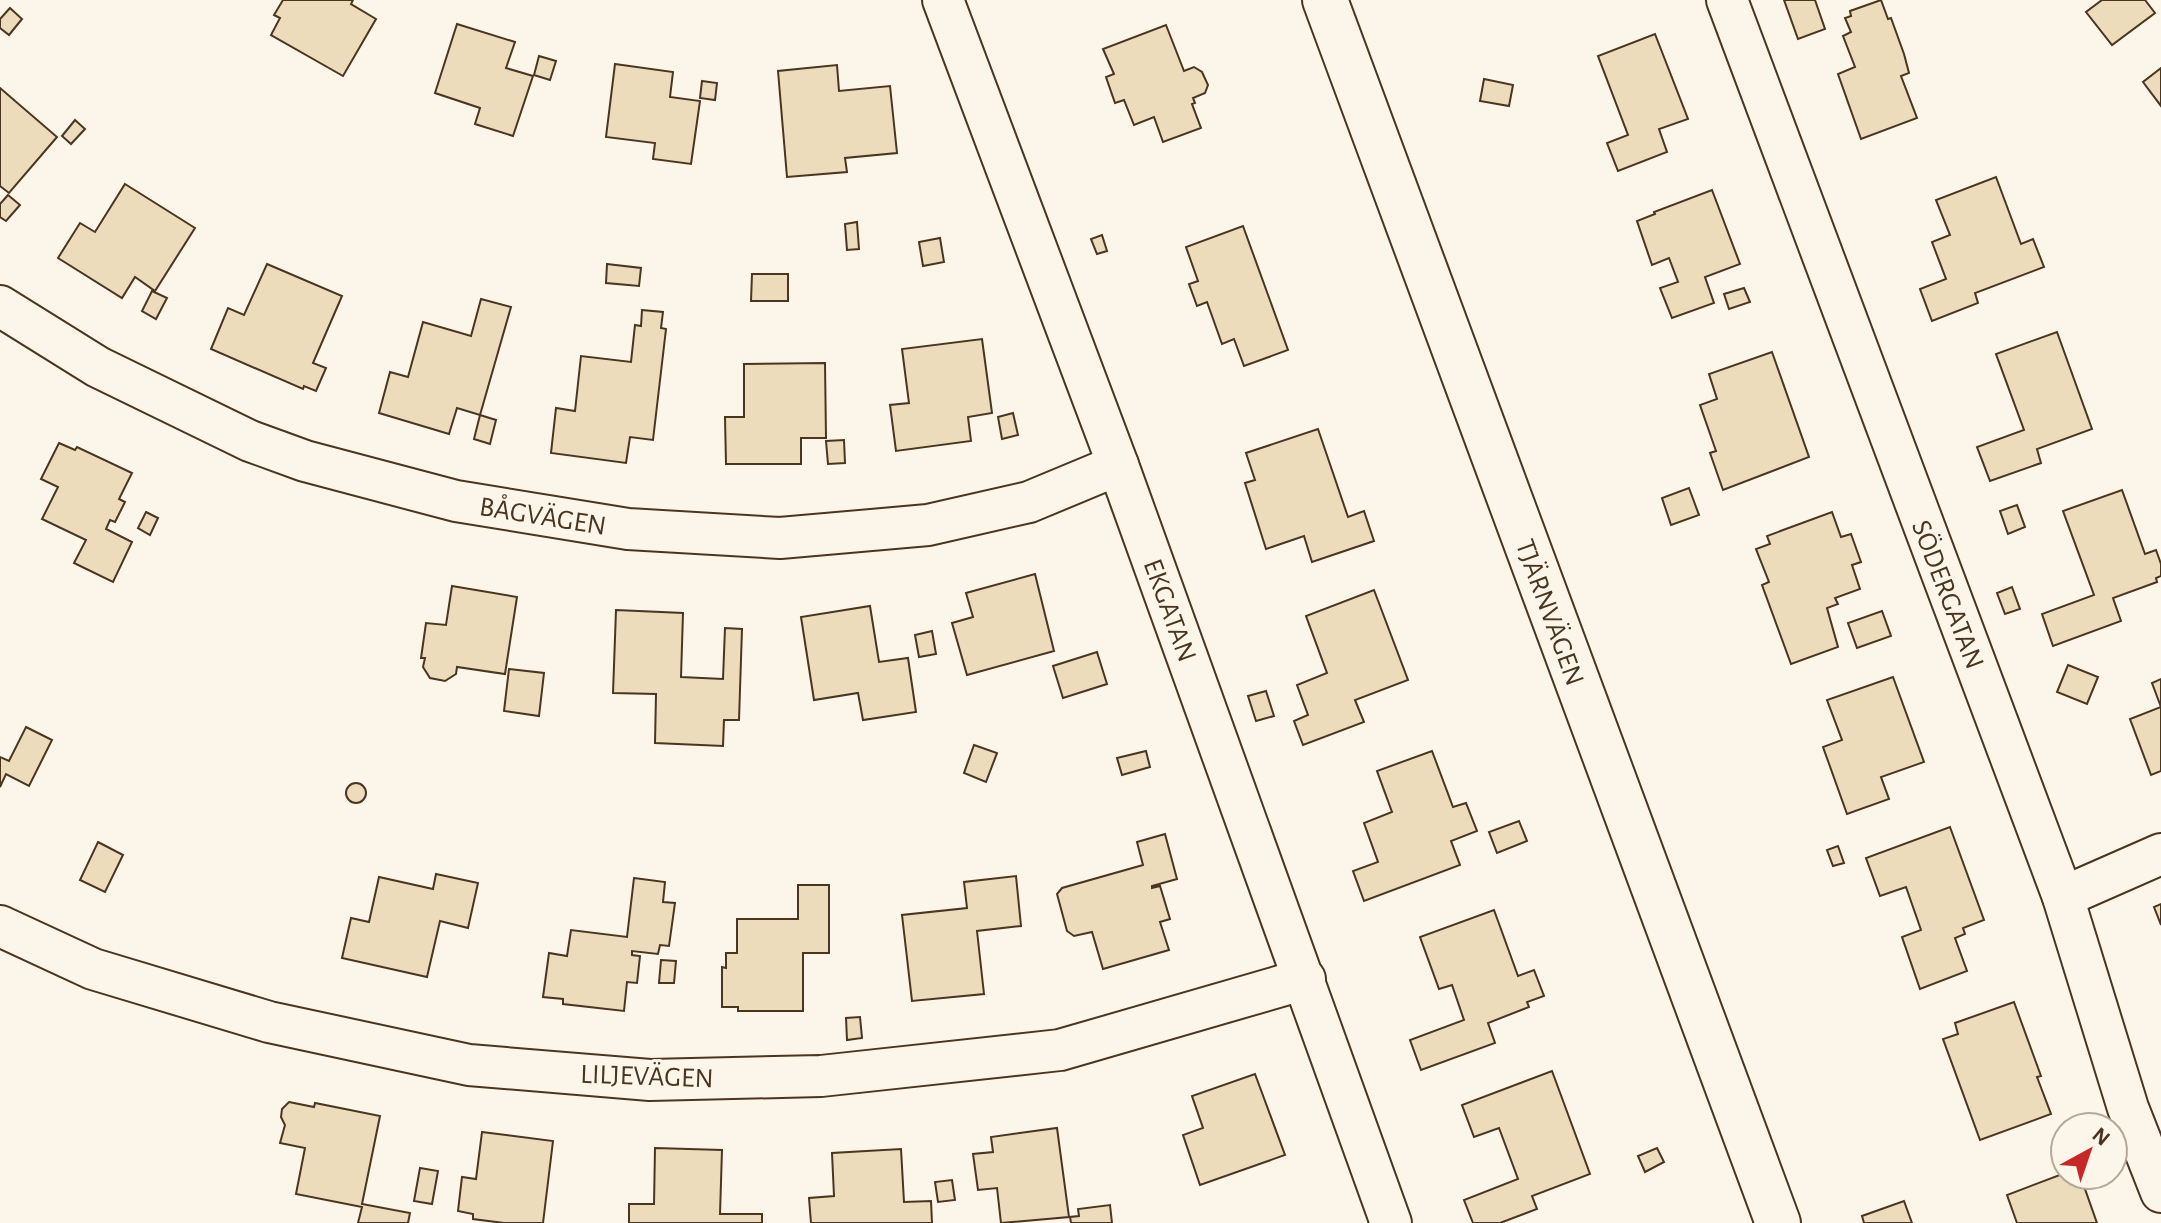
<svg xmlns="http://www.w3.org/2000/svg" width="2161" height="1223" font-family="'Alegreya Sans',sans-serif">
  <style>
    .building { fill: #ecdcbc; stroke: #4a3520; stroke-width: 2 }
    .lines { fill: none; stroke-linecap: round; stroke-linejoin: round }
    .minor-casing { stroke: #4a3520; stroke-width: 44 }
    .tertiary-casing { stroke: #4a3520; stroke-width: 48 }
    .minor { stroke: #fbf6e9; stroke-width: 40 }
    .tertiary { stroke: #fbf6e9; stroke-width: 44 }
    .labels { text-anchor: middle; stroke-width: 6; stroke-linejoin: round; paint-order: stroke }
    .street-label { font-size: 28px; fill: #4a3520; stroke: #fbf6e9 }
  </style>
  <rect width="100%" height="100%" fill="#fbf6e9"/>
  <!-- building -->
  <g class="building">
    <path d="M283,0H353L351,4L376,19L343,76L271,35L280,18L274,15Z"/>
    <path d="M1784,0H1815L1825,29L1798,39Z"/>
    <path d="M1881,0L1888,19L1891,18L1904,54L1909,73L1901,76L1917,118L1861,139L1838,74L1855,67L1843,36L1851,32L1845,18L1851,16L1850,11Z"/>
    <path d="M2102,0H2145L2155,13L2112,45L2086,12Z"/>
    <path d="M10,8L22,19L9,35L0,28V19Z"/>
    <path d="M457,24L515,42L506,68L533,76L513,136L475,124L480,108L435,93Z"/>
    <path d="M1166,25L1184,71L1194,67L1202,72L1208,85L1205,93L1193,98L1195,103L1192,104L1201,128L1163,142L1154,117L1134,125L1124,100L1115,103L1106,77L1114,74L1103,49Z"/>
    <path d="M1655,34L1688,119L1659,129L1667,152L1618,171L1607,143L1628,135L1598,56Z"/>
    <path d="M539,56L556,61L550,80L534,75Z"/>
    <path d="M615,64L673,72L670,97L700,101L691,164L653,159L655,143L606,137Z"/>
    <path d="M837,65L839,91L890,86L897,153L845,158L847,172L787,177L778,71Z"/>
    <path d="M2161,68V106L2143,82Z"/>
    <path d="M1484,79L1513,85L1509,106L1480,101Z"/>
    <path d="M702,81L717,83L715,100L700,98Z"/>
    <path d="M0,88L57,137L9,193L0,186Z"/>
    <path d="M75,120L85,129L71,144L62,136Z"/>
    <path d="M1996,177L2021,244L2033,239L2044,267L1975,293L1978,303L1932,321L1920,289L1946,279L1932,242L1950,235L1936,200Z"/>
    <path d="M125,184L195,228L155,291L135,277L122,298L58,258L80,223L95,232Z"/>
    <path d="M1712,190L1740,264L1705,277L1714,303L1672,318L1660,288L1678,282L1669,258L1652,265L1637,221L1655,214L1654,212Z"/>
    <path d="M8,195L20,205L6,221L0,217V204Z"/>
    <path d="M857,222L859,249L847,250L845,224Z"/>
    <path d="M1243,226L1288,350L1244,366L1234,339L1222,344L1207,302L1197,306L1189,284L1198,281L1186,247Z"/>
    <path d="M1102,235L1107,251L1097,254L1091,239Z"/>
    <path d="M940,238L944,262L923,266L919,242Z"/>
    <path d="M267,264L342,296L313,363L326,368L316,391L304,386L303,389L211,349L228,308L244,315Z"/>
    <path d="M607,264L641,268L639,286L606,283Z"/>
    <path d="M752,274H788V301H751Z"/>
    <path d="M1744,288L1750,302L1729,309L1724,294Z"/>
    <path d="M152,291L167,298L156,319L142,311Z"/>
    <path d="M481,299L511,307L480,415L457,408L449,434L379,413L390,372L408,377L423,322L471,336Z"/>
    <path d="M642,310L663,312L661,328L666,329L653,440L630,437L626,463L551,453L556,408L575,411L581,356L631,362L635,325L641,326Z"/>
    <path d="M2057,332L2092,429L2037,449L2041,463L1990,481L1977,447L2024,430L1996,354Z"/>
    <path d="M982,339L992,413L968,417L971,441L896,451L890,405L909,403L902,349Z"/>
    <path d="M1772,352L1809,457L1723,490L1710,453L1716,451L1700,405L1717,399L1709,374Z"/>
    <path d="M825,363L826,438H801V464H726L725,417H744V364Z"/>
    <path d="M1013,413L1018,435L1002,439L998,417Z"/>
    <path d="M480,415L496,420L490,444L474,439Z"/>
    <path d="M1318,429L1348,517L1364,511L1374,541L1312,562L1304,536L1266,549L1245,483L1255,480L1246,453Z"/>
    <path d="M844,440L845,463L828,464L826,441Z"/>
    <path d="M59,443L75,450L77,447L132,473L119,499L125,502L115,522L110,520L106,529L132,542L113,582L74,563L86,540L42,519L58,487L41,479Z"/>
    <path d="M1689,488L1699,515L1671,525L1662,498Z"/>
    <path d="M2122,490L2145,554L2156,550L2161,564V576L2156,578L2157,582L2113,598L2121,621L2053,646L2042,614L2094,595L2063,511Z"/>
    <path d="M2017,505L2025,527L2008,534L2000,511Z"/>
    <path d="M146,512L158,518L150,535L138,528Z"/>
    <path d="M1832,512L1841,537L1851,534L1861,562L1852,565L1860,589L1835,598L1838,604L1827,608L1838,647L1791,664L1762,585L1769,582L1756,549L1770,544L1767,536Z"/>
    <path d="M1035,574L1054,651L967,675L952,623L973,617L966,593Z"/>
    <path d="M452,586L517,597L505,674L457,667L456,674L445,681L430,678L423,667L425,658H421L426,623L446,625Z"/>
    <path d="M2012,587L2020,609L2005,614L1997,593Z"/>
    <path d="M1374,590L1408,680L1355,700L1364,722L1303,745L1294,721L1308,715L1297,685L1327,673L1306,616Z"/>
    <path d="M870,606L879,662L908,658L916,712L863,720L858,693L814,700L801,617Z"/>
    <path d="M616,610L683,613L681,677L723,679L725,628L742,629L739,720H724L723,746L655,743L656,694L613,693Z"/>
    <path d="M1882,611L1891,636L1857,648L1848,623Z"/>
    <path d="M932,631L936,654L919,657L915,635Z"/>
    <path d="M1097,652L1107,684L1063,698L1053,666Z"/>
    <path d="M2068,665L2098,677L2087,704L2057,692Z"/>
    <path d="M509,669L544,673L539,716L504,711Z"/>
    <path d="M1893,677L1924,762L1881,777L1889,799L1847,814L1823,747L1842,740L1827,700Z"/>
    <path d="M2161,679V771L2151,775L2130,719L2161,707L2152,683Z"/>
    <path d="M1266,691L1274,716L1256,721L1248,696Z"/>
    <path d="M26,727L52,740L29,786L6,774L0,787V757L9,761Z"/>
    <path d="M974,745L997,753L986,782L964,773Z"/>
    <path d="M1146,751L1150,767L1122,775L1117,758Z"/>
    <path d="M1432,751L1453,807L1466,803L1477,831L1451,841L1460,865L1364,901L1353,871L1378,862L1364,823L1392,812L1377,771Z"/>
    <circle cx="356" cy="793" r="10"/>
    <path d="M1519,821L1527,841L1497,853L1489,832Z"/>
    <path d="M1950,827L1984,920L1963,928L1965,934L1955,938L1967,971L1920,989L1902,937L1921,930L1906,887L1880,896L1866,858Z"/>
    <path d="M1165,834L1177,879L1152,886V888L1160,886L1170,919L1160,922L1169,950L1103,969L1092,932L1074,936L1067,931L1057,894L1062,888L1143,865L1137,842Z"/>
    <path d="M98,842L123,855L105,892L80,880Z"/>
    <path d="M1838,846L1844,863L1833,866L1827,850Z"/>
    <path d="M436,874L478,883L468,928L440,921L427,977L342,958L351,918L369,922L379,877L433,889Z"/>
    <path d="M1016,876L1021,926L977,931L984,994L912,1001L902,915L967,908L964,882Z"/>
    <path d="M634,878L665,882L663,902L675,903L669,946L660,945L658,954L632,951V955L640,956L637,983L627,982L624,1011L563,1004V999L543,997L549,953L567,956L571,930L627,937Z"/>
    <path d="M798,885H829V953H803V1011H738V1007H722V967L726,968V953H737V919H798Z"/>
    <path d="M2161,904V925L2154,907Z"/>
    <path d="M1494,910L1518,976L1534,970L1544,996L1527,1002L1529,1007L1488,1023L1495,1043L1421,1070L1410,1040L1464,1020L1452,985L1439,989L1420,937Z"/>
    <path d="M661,960L676,961L674,983H659Z"/>
    <path d="M2014,1002L2041,1076L2037,1077L2051,1114L1980,1140L1943,1039L1958,1034L1955,1023Z"/>
    <path d="M860,1017L862,1038L847,1040L846,1018Z"/>
    <path d="M1552,1071L1590,1174L1532,1196L1537,1209L1500,1223H1473L1464,1200L1518,1179L1499,1128L1474,1137L1462,1105Z"/>
    <path d="M1255,1074L1285,1155L1200,1185L1183,1135L1203,1128L1192,1096Z"/>
    <path d="M289,1102L314,1107L315,1103L380,1116L362,1204L410,1213L408,1223H358L362,1207L296,1194L305,1148L280,1143L285,1125L281,1117L282,1109Z"/>
    <path d="M1057,1128L1069,1217L1001,1223L997,1188L978,1190L973,1154L993,1152L991,1137Z"/>
    <path d="M482,1132L553,1141L543,1223H504L473,1219V1214L458,1211L462,1177L476,1179Z"/>
    <path d="M655,1148L722,1150L720,1214H762V1223H629V1204H654Z"/>
    <path d="M1657,1148L1664,1162L1645,1172L1638,1156Z"/>
    <path d="M901,1149L904,1202L931,1201L932,1223H811L809,1198L834,1196L832,1153Z"/>
    <path d="M420,1168L438,1171L432,1204L414,1201Z"/>
    <path d="M2065,1173L2080,1175L2097,1223H2017L2007,1195Z"/>
    <path d="M952,1180L955,1200L938,1202L935,1182Z"/>
    <path d="M1904,1201L1912,1223H1864L1862,1216Z"/>
    <path d="M1110,1205L1112,1223H1071L1070,1217L1079,1216L1078,1209Z"/>
  </g>
  <g class="lines">
    <defs>
      <g id="minor">
        <path d="M943,0L1118,465L1391,1223"/>
        <path d="M1727,0L2063,897L2128,1108L2161,1192"/>
        <path d="M0,306L98,367L250,441L305,461L456,501L628,529L780,538L928,525L1029,502L1118,465"/>
        <path d="M2063,897L2161,854"/>
        <path d="M0,926L93,969L269,1022L469,1065L650,1080L821,1076L1060,1050L1305,979"/>
      </g>
      <path id="tertiary" d="M1325,0L1778,1223"/>
    </defs>
    <!-- minor casing -->
    <use href="#minor" class="minor-casing"/>
    <!-- tertiary casing -->
    <use href="#tertiary" class="tertiary-casing"/>
    <!-- minor -->
    <use href="#minor" class="minor"/>
    <!-- tertiary -->
    <use href="#tertiary" class="tertiary"/>
  </g>
  <g class="labels">
    <!-- street labels -->
    <g class="street-label">
      <text transform="translate(543 515) rotate(9)" y="10">BÅGVÄGEN</text>
      <text transform="translate(1949 594) rotate(69)" y="10">SÖDERGATAN</text>
      <text transform="translate(1171 610) rotate(70)" y="10">EKGATAN</text>
      <text transform="translate(1551 612) rotate(70)" y="10">TJÄRNVÄGEN</text>
      <text transform="translate(647 1075) rotate(2)" y="10">LILJEVÄGEN</text>
    </g>
  </g>
  <!-- north arrow -->
  <g transform="translate(2089 1151) rotate(40)"><circle r="38" fill="#fbf6e9" stroke="#b4a999" stroke-width="2"/>
  <path d="M0-6L14 30L0 20L-14 30Z" fill="#c62828"/>
  <text y="-12" font-size="22" font-weight="bold" text-anchor="middle" fill="#4a3520">N</text>
  </g>
</svg>
